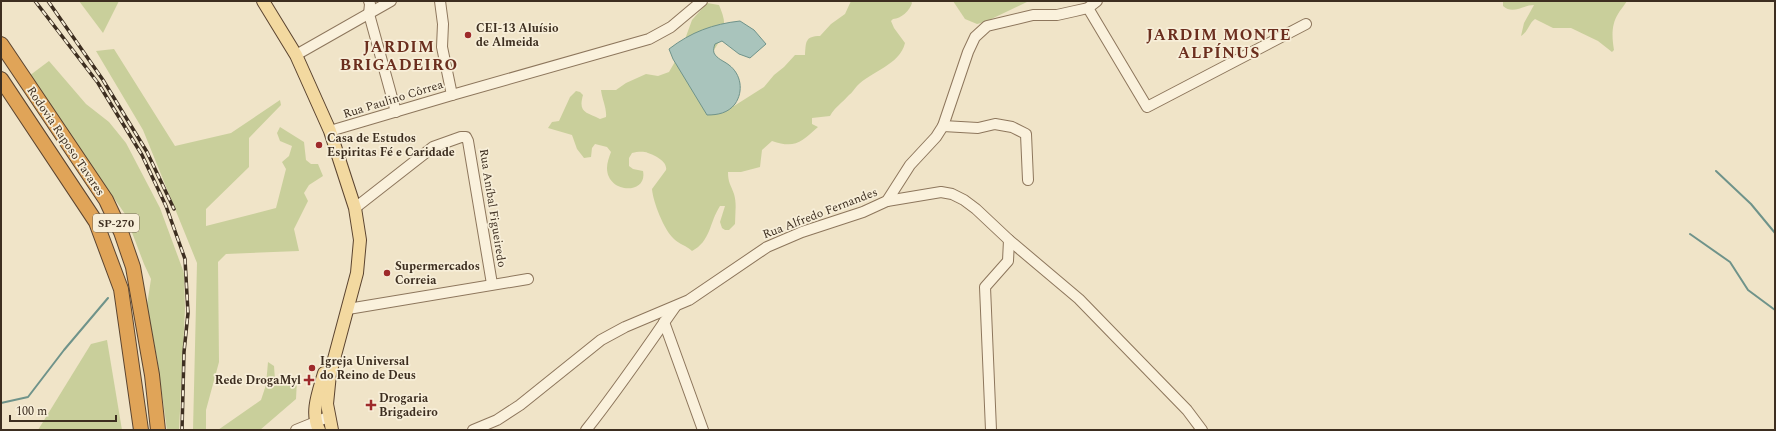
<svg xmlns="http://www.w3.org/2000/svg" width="1776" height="431" font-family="Spectral,serif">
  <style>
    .green { fill: #c9cf9b }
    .water { fill: #a9c4bc; stroke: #6f938a }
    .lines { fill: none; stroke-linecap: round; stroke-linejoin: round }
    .stream { stroke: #6f938a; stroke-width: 2 }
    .minor-casing { stroke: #8d765c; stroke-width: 12 }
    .major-casing { stroke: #5b4430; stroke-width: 14 }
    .highway-casing { stroke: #5b4430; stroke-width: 16 }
    .minor { stroke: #faf1dc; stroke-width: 10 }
    .major { stroke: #f3d9a0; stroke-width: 12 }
    .highway { stroke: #e0a458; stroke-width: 14 }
    .rail-casing { stroke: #3d2e20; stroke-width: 3.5 }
    .rail { stroke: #f7eed8; stroke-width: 2; stroke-dasharray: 6; stroke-linecap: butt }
    .poi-dot { fill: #9e2a2b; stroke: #f7eed8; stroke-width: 1.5 }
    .labels { text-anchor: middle; stroke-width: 3.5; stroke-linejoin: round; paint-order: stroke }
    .shield { fill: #f7eed8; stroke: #756857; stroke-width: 1 }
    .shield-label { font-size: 11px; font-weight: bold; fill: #3d2e20 }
    .poi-label { font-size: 12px; font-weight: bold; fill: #3d2e20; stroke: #f7eed8; text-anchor: start }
    .street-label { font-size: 12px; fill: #3d2e20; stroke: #f7eed8 }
    .district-label { font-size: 16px; font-weight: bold; letter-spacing: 1px; fill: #6b2e1e; stroke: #f7eed8 }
  </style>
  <rect width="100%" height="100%" fill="#f0e4c8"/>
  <!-- green -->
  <g class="green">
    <path d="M79,1H119L103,33Z"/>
    <path d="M851,1H911L912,3C910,10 901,19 893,19L891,21L894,28L905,43C900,65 870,72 857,86C854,89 852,93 849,95C842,103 835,107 830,116L812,118V124L818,127C801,142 795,149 772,141L762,150L760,167L741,172H728C728,183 731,185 734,194C737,204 735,214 735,224L729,230H725L722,228L720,222L725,206H720C709,223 711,241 692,251C687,246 679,244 674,239C664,230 653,202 652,189L666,170C668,162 655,155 648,153C643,151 637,152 632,153L629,158V166L633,169L643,171C648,195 607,194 607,168C607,163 609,157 611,152L607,147L595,144L592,148L591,157L584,158L577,149L572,135L548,128L552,122L559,121L570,97L576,91L580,92L583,95C578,113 586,112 600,119L606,117C607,109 602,99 601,90H616L626,83L646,74L658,76L669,72L680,53L692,20L707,3L719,5C722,12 725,20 724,27C723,40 710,55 703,66L722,104L734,106L764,87L774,75L784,67L795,55H805C806,42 805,36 820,36L831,24L845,14Z"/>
    <path d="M953,1H1029L985,22L977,24L965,19Z"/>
    <path d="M1500,1H1627C1624,6 1620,10 1618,14C1611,25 1612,38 1614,50L1612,52L1598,41L1571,28H1553L1535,19C1529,23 1528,32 1521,36L1524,23L1534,5C1523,5 1513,15 1503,6V2Z"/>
    <path d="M114,49L175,146L231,133L280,100L281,105L249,138V167L206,209V226L276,208L286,169L282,162L289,156L292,146L280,141L277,133L280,127L304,142L306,160L311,164H318L323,176L309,185L304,193L308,201L294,229L299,251L226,254L218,262L219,362L206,410V430H193L197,263L143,130L96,51Z"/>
    <path d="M49,61L86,104L109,122L126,143L160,208L184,273L185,309L179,430H167L157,358L147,305L151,279L144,264L125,214L29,76Z"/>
    <path d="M107,340L122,430H38L91,344Z"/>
    <path d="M268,362L274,366L275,380L287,375L297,380L296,399L260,430H218L261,400L266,385Z"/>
  </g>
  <!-- water -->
  <path class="water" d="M740,21L754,30L766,44L750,58L739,54L722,41L715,44C714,47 713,50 714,53C717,59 724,61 729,65C741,74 744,91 735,104C728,113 718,115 707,115L673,59L669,49C691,32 713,24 740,21Z"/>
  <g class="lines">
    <!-- stream -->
    <g class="stream">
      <path d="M1716,171L1751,204L1775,233"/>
      <path d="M1690,234L1730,262L1748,290L1775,310"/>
      <path d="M1,403L28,397L64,350L108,298"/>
    </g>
    <defs>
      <g id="minor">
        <path d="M369,1L370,4L369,14L396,112"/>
        <path d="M440,1L443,24L442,47L452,95"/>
        <path d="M1088,8L1147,107L1306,24"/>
        <path d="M296,55L391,1"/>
        <path d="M943,126L978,128L995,124L1012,127L1026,134L1028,180"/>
        <path d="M330,131L452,95L649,39L671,27L702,1"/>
        <path d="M887,201L941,192L952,194L964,200L976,209L1009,240L1079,299L1187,410L1202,430"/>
        <path d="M355,208L433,147L461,137H466L468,141L492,284"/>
        <path d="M348,309L528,279"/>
        <path d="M664,322L703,430"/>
        <path d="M296,430L328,417"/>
        <path d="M473,430L497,420L520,405L601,340L625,327L689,300L767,247L802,232L863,212L887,201L910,165L936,137L943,126L968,52L975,37L987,26L1033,15H1057L1075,11L1088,8L1097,1"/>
        <path d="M586,430C618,390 646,348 675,307"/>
        <path d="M991,430L985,287L1008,261L1009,240"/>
      </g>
      <g id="major">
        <path d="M263,1L296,55L330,131L355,208L360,240L357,273L330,374L327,404L332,430"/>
        <path d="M319,430C310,412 319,391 324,373"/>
      </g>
      <g id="highway">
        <path d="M1,44L106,200L121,232L133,267L152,375L158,430"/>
        <path d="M1,79L96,222L121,289L141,430"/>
      </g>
    </defs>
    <!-- minor casing -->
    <use href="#minor" class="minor-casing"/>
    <!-- major casing -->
    <use href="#major" class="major-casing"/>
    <!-- highway casing -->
    <use href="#highway" class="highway-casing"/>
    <!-- minor -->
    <use href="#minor" class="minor"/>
    <!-- major -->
    <use href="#major" class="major"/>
    <!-- highway -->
    <use href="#highway" class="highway"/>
    <defs>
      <g id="rail">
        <path d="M35,1L98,83L142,155L166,206L185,259L188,313L184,352L182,430"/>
        <path d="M48,1L103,80L147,152L174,209"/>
      </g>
    </defs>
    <!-- rail casing -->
    <use href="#rail" class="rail-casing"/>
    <!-- rail -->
    <use href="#rail" class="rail"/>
  </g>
  <!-- markers -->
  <g class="poi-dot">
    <circle cx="468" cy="35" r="4"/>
    <circle cx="319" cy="145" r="4"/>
    <circle cx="387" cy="273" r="4"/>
    <circle cx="312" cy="368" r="4"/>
    <path d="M307 374h4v4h4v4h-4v4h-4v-4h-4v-4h4z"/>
    <path d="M369 399h4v4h4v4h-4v4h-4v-4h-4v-4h4z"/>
  </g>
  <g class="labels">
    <!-- shield labels -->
    <rect class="shield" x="93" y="214" width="46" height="18" rx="3"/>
    <g class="shield-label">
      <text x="116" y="227">SP-270</text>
    </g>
    <!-- poi labels -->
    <g class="poi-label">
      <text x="476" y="32">CEI-13 Aluísio<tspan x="476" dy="14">de Almeida</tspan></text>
      <text x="327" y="142">Casa de Estudos<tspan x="327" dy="14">Espiritas Fé e Caridade</tspan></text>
      <text x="395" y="270">Supermercados<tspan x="395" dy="14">Correia</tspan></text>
      <text x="320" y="365">Igreja Universal<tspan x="320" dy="14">do Reino de Deus</tspan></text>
      <text x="301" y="384" text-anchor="end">Rede DrogaMyl</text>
      <text x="379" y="402">Drogaria<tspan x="379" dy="14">Brigadeiro</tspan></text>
    </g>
    <!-- street labels -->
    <g class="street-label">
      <text transform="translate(393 99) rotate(-17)" y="4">Rua Paulino Côrrea</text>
      <text transform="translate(66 141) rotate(56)" y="4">Rodovia Raposo Tavares</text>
      <text transform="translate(493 208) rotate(81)" y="4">Rua Aníbal Figueiredo</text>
      <text transform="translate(820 213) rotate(-21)" y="4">Rua Alfredo Fernandes</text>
    </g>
    <!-- district labels -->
    <g class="district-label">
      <text x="1219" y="40">JARDIM MONTE<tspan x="1219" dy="18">ALPÍNUS</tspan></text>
      <text x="399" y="52">JARDIM<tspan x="399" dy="18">BRIGADEIRO</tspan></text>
    </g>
  </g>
  <!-- border -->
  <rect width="1776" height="431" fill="none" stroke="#3d2e20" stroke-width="4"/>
  <!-- scale -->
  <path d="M10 415v6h106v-6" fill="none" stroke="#3d2e20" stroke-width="2"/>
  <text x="16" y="415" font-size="12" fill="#3d2e20" stroke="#f7eed8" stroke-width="3" paint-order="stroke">100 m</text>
</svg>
